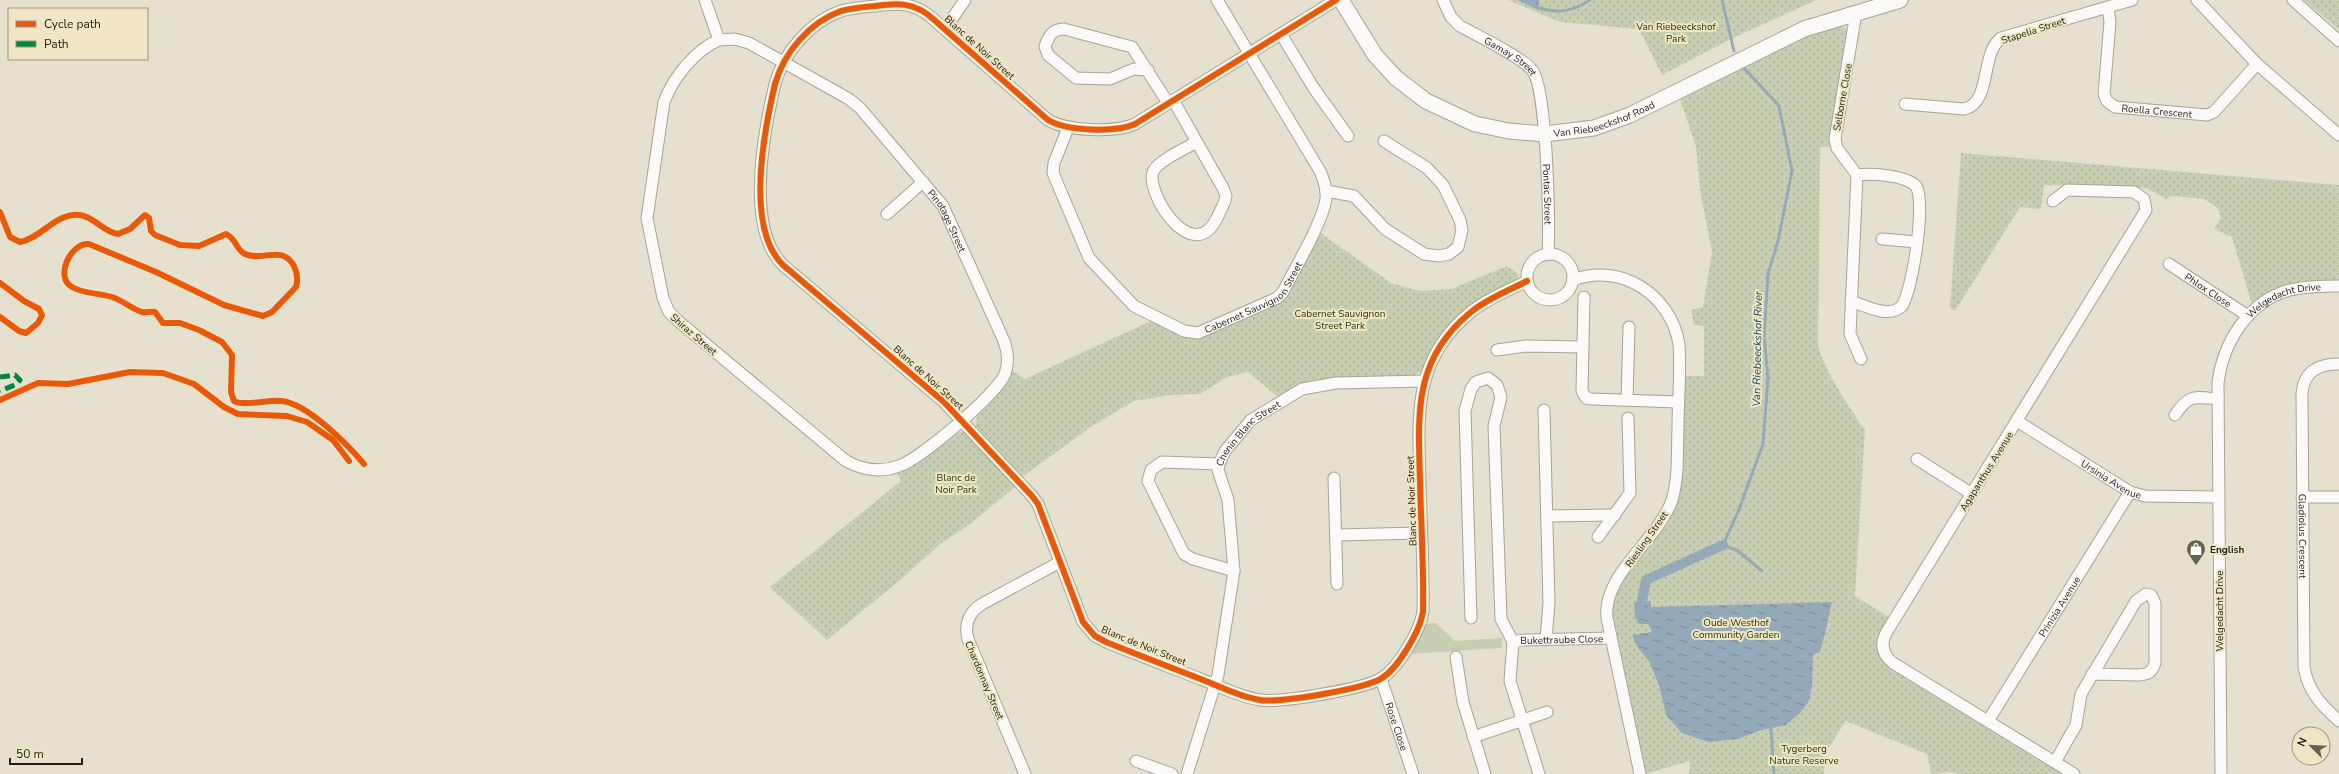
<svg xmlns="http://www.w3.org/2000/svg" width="2339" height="774" font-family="'Nunito Sans',sans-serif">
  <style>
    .green { fill: #c8ceb1 }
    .park { fill: url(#park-dots) }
    .water { fill: url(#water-ripples) }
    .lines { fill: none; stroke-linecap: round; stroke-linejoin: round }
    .stream { stroke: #94aab8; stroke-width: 3 }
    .canal { stroke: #94aab8; stroke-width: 10 }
    .street-casing { stroke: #a7a395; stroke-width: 13 }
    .secondary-casing { stroke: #a7a395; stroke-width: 17 }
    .street { stroke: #fbfaf8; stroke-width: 11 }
    .secondary { stroke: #fbfaf8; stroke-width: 15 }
    .quiet { stroke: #00873e; stroke-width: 5; stroke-dasharray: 10 5; stroke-linecap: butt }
    .cycleway-casing { stroke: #f0e6c5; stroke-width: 8 }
    .cycleway { stroke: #e8590c; stroke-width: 6 }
    .labels { text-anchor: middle; stroke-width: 4; stroke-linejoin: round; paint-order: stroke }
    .park-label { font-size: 10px; fill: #2a390c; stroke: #f0e6c5 }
    .street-label { font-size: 10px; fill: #211d11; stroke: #f0e6c5 }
    .poi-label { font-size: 10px; font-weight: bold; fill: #211d11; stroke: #f0e6c5; text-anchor: start }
    .water-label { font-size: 11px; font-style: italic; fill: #10466e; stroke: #f0e6c5 }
  </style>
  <defs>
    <pattern id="park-dots" width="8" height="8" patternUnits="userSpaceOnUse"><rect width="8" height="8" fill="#c8ceb1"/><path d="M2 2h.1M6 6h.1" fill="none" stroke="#acb097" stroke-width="1.8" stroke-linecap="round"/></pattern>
    <pattern id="water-ripples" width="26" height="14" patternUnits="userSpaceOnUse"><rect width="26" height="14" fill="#94aab8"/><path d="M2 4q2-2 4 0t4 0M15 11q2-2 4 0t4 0" fill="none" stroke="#788a94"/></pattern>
  </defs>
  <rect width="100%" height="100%" fill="#e6e1cf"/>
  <!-- green -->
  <path class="green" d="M1436,623L1455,641L1502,638V648L1408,654L1426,624Z"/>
  <!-- park -->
  <g class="park">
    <path d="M1508,0H1816L1729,40L1662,75L1639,29L1560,22Z"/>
    <path d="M2304,0H2339V30Z"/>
    <path d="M1840,25L1845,28L1848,34L1831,146L1820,147L1818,345C1825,373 1846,400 1861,425L1865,428L1855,596L1889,617L1879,635L1878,648L2065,774H1962L1949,772L1931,774L1927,754L1846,721L1825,753L1824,774H1689L1690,761L1645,774L1611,606L1616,591L1665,524L1684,376H1704V326L1694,325L1691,310L1703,307L1712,252L1700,190L1696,147L1680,99L1687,95V94L1800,37Z"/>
    <path d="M1961,153L2339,185V281H2308L2288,285L2252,305L2232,237L2214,229L2221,218L2218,208L2204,199L2171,196L2166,199L2147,188L2044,185L2041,209L2020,207L1955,311L1950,308Z"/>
    <path d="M1319,232L1391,283L1420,291L1451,289L1507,266L1520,275L1513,283L1485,297L1423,370L1413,376L1312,380L1278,397L1248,372L1227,377L1200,394L1170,395L1134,401L1092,426L1022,477L976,426L977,414L1003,388L1011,370L1025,379L1153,320L1201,337L1276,305L1280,302Z"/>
    <path d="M963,432L966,434L1016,486L970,524L940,544L906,575L827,640L770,587L901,481L897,472L918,462L952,434Z"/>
  </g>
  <!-- water -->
  <g class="water">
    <path d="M1518,0H1539L1538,10Z"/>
    <path d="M1651,601V607L1832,602L1822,646L1819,653L1813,654L1812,687L1809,701L1800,713L1786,725L1761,730L1738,739L1708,742L1682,733L1666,715L1659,685L1649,661L1638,648L1632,635L1652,632L1648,624H1639L1635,617L1634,602Z"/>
  </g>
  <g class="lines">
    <!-- stream -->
    <g class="stream">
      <path d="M1722,0L1734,51"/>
      <path d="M1539,8C1559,14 1573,11 1590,0"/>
      <path d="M1744,68L1779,106L1792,171L1778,241L1768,274L1764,336L1768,378L1763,444L1738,512L1723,545L1738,551L1762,571"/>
      <path d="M1771,728L1774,774"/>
    </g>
    <!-- canal -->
    <path class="canal" d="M1642,601L1646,580L1723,545"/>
    <defs>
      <g id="street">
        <path id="s1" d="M705,0L719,40L735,39L749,43L849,99L860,108L943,206L1004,341C1008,352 1009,363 1005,374C996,395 920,459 899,466C881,473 863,470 846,461L677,320L669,312L663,298L647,218L664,102C673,78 695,50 719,40"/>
        <path d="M1336,0L1135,124C1115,133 1067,131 1048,120L932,18C914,2 897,3 875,6C864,7 852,8 841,11C810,22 784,52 775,84C764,131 745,228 783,265L944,402L1032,496L1038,504L1083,622L1095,636L1106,642C1138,655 1170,667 1203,680C1221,687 1240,697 1260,700C1280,703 1365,689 1382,678C1398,668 1420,631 1423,612C1424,569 1421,525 1420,481C1418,414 1413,359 1471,312C1488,298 1508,291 1527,281"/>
        <path id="s2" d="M1443,0L1451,17L1460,26C1476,35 1522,57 1532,70C1547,87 1550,225 1548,254"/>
        <path d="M2197,0L2257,64L2339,135"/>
        <path d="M2293,0L2339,41"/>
        <path id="s3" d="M2108,8L2110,22L2104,94L2107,101L2115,107L2207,115L2214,112L2257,64"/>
        <path d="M1856,13L1835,139L1837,148L1857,175L1850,334L1861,359"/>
        <path d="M945,29L965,0"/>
        <path d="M1281,34L1313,87L1348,136"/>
        <path d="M1148,70L1134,69L1110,79L1076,78L1048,55L1045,46C1049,36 1052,29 1064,29L1132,47L1168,103"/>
        <path d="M1173,100C1190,129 1206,159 1223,188L1226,196C1225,204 1220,211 1217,218C1192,269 1142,188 1154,170C1160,160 1186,148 1197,142"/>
        <path d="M1905,104L1964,109C1992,103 1980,54 2001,38L2132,0"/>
        <path id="s4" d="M1068,128L1054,163L1053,173L1089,258L1134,306L1184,331L1198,333L1277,298L1283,292C1294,270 1324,220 1326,198C1327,188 1324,180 1320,171L1217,0"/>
        <path d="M1326,191L1354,196L1385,229L1424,254L1439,256L1449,254L1458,247L1462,230L1460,220L1443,185L1427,168L1384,141"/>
        <path d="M2053,201L2067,190L2134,192L2144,199L2146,210L1886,633C1880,645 1883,655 1893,663L2074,774"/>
        <path d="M887,214L923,182"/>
        <path d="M1882,239L1917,242"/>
        <circle cx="1550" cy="277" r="23"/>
        <path id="s5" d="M2169,264L2248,316"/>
        <path d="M1573,280C1621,262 1671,295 1679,344C1681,372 1678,400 1678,427C1677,451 1679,477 1672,500C1658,540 1602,575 1607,618L1640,774"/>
        <path d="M1584,297L1582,391L1586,398L1591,399L1678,402"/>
        <path d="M1851,301C1866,306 1889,319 1902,306C1913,288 1926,202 1916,186C1905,175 1871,173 1857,175"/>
        <path d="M1497,350L1526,346L1583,347"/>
        <path id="s6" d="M2339,364C2319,364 2304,371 2302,393L2304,667C2308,691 2321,705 2339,721"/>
        <path d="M1627,400L1629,327"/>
        <path d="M1544,410L1549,603L1546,639"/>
        <path d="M2175,415C2189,394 2194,397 2218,399"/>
        <path id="s7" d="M2017,421L2130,492L2145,496L2218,497"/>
        <path d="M1917,459L1972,494"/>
        <path d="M1219,464L1162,462L1151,470L1148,481L1184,554L1193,559L1234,571"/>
        <path d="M1334,478L1337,584"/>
        <path d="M2302,497H2339"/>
        <path d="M1547,516L1615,515"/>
        <path d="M1336,535L1421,533"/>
        <path d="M1598,537L1630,493L1628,418"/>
        <path d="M1471,618L1465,411L1471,389L1476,382L1488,378L1497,385L1501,397L1494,426L1501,619L1513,642L1510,681L1539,774"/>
        <path id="s8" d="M1513,642L1523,640L1611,638"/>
        <path d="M1456,657L1463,702L1485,774"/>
        <path id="s9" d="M1381,679L1413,774"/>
        <path id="s10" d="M1988,721L2130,492"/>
        <path d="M1473,737L1547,712"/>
        <path d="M1136,761L1172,774"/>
        <path d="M2055,762L2076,725L2081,694L2136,601L2146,594L2151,595L2155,603V663C2152,672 2149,674 2139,675L2092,674"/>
        <path d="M1025,774L968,639C964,625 969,612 982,604L1060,562"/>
        <path id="s11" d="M1187,774L1218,675L1234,571L1228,500L1218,470L1219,464L1225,451L1251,420L1302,389L1336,383L1425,381"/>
        <path id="s12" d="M2221,774L2218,383C2223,343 2248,301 2290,290C2307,286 2323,286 2339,286"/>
      </g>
      <g id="secondary">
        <path id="s13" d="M1341,0L1375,55L1396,78L1426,101L1475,124L1509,131L1545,134L1594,128L1630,115L1804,29L1900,0"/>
      </g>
    </defs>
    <!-- street casing -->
    <use href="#street" class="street-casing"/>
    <!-- secondary casing -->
    <use href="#secondary" class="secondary-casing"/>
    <!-- street -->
    <use href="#street" class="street"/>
    <!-- secondary -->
    <use href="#secondary" class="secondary"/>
    <!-- quiet -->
    <path class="quiet" d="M0,377L15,375L20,380L17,384L0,391"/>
    <defs>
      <g id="cycleway">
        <path d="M1336,0L1135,124C1115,133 1067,131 1048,120L932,18C914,2 897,3 875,6C864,7 852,8 841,11C810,22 784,52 775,84C764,131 745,228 783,265L944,402L1032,496L1038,504L1083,622L1095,636L1106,642C1138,655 1170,667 1203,680C1221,687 1240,697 1260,700C1280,703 1365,689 1382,678C1398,668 1420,631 1423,612C1424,569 1421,525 1420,481C1418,414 1413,359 1471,312C1488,298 1508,291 1527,281"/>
        <path d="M0,212L10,237L20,242C42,238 56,212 80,215C95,217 103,232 118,234L130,229L145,215L149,218L151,231L155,235L180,245L199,246L226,234C236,238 236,250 245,254C262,262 282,244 294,266C297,272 298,280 296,287L272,312L263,316L224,305L156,272L89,244C71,242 54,277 72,287C84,294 99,293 112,297C122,300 132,309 142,312C146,313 150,311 155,312L163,323H180L199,330L222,342L232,355L231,392L234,401C243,407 269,399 282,401C308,404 348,445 364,464"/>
        <path d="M0,283L24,301L39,309L42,315L38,323L26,333L19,331L0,317"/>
        <path d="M0,400L38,383L68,384L130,372L163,373L194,384L224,407L238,414L287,416L307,422L333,440L349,461"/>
      </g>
    </defs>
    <!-- cycleway casing -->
    <use href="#cycleway" class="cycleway-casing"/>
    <!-- cycleway -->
    <use href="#cycleway" class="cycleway"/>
  </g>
  <!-- icons -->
  <defs>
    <symbol id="shop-pin" viewBox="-11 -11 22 30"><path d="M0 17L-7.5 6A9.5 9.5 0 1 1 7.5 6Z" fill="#666254" stroke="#f0e6c5"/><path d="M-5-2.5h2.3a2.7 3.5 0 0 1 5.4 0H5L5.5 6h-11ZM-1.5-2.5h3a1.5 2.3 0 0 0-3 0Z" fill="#fff"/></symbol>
  </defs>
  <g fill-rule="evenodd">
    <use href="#shop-pin" x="2185" y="538" width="22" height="30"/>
  </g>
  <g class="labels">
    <!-- park labels -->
    <g class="park-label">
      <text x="1676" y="30">Van Riebeeckshof<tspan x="1676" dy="12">Park</tspan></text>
      <text x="1340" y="317">Cabernet Sauvignon<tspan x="1340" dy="12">Street Park</tspan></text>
      <text x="956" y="481">Blanc de<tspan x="956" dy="12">Noir Park</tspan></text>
      <text x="1736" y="626">Oude Westhof<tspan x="1736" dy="12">Community Garden</tspan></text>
      <text x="1804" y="752">Tygerberg<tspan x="1804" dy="12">Nature Reserve</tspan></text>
    </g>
    <!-- street labels -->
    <g class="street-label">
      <text transform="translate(2033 30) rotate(-18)" y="4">Stapelia Street</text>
      <text transform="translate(980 47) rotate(42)" y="4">Blanc de Noir Street</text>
      <text dy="4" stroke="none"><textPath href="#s2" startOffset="91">Gamay Street</textPath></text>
      <text transform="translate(1842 97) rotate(-80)" y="4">Selborne Close</text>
      <text dy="4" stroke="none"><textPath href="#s3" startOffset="146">Roella Crescent</textPath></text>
      <text dy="4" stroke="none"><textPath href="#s13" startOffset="320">Van Riebeeckshof Road</textPath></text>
      <text dy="4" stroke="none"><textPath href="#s2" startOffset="242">Pontac Street</textPath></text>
      <text dy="4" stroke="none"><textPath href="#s1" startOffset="345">Pinotage Street</textPath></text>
      <text dy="4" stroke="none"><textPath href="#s5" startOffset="47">Phlox Close</textPath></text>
      <text dy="4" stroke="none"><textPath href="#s4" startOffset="344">Cabernet Sauvignon Street</textPath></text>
      <text dy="4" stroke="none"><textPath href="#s12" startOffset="506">Welgedacht Drive</textPath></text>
      <text transform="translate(694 334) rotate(41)" y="4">Shiraz Street</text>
      <text transform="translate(929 377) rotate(42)" y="4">Blanc de Noir Street</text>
      <text dy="4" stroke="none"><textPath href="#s11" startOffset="361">Chenin Blanc Street</textPath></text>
      <text transform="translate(1986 471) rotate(-58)" y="4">Agapanthus Avenue</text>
      <text dy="4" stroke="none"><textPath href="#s7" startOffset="111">Ursinia Avenue</textPath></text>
      <text transform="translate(1411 501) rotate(-92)" y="4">Blanc de Noir Street</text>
      <text dy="4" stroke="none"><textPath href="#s6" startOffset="196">Gladiolus Crescent</textPath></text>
      <text transform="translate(1646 539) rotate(-55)" y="4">Riesling Street</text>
      <text dy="4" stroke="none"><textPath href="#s10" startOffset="135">Prinizia Avenue</textPath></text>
      <text transform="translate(2219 611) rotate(-90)" y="4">Welgedacht Drive</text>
      <text dy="4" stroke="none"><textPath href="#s8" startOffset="49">Bukettraube Close</textPath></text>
      <text transform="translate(1144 645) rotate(22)" y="4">Blanc de Noir Street</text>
      <text transform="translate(985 680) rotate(67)" y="4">Chardonnay Street</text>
      <text dy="4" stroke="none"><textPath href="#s9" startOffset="50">Rose Close</textPath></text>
    </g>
    <!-- poi labels -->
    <g class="poi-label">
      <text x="2210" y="553">English</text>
    </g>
    <!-- water labels -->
    <g class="water-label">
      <text transform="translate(1757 349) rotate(-89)" y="4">Van Riebeeckshof River</text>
    </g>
  </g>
  <!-- legend -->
  <rect x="8" y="8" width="140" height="52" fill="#f0e6c5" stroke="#9d967d"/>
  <rect x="16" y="21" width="20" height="6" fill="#e8590c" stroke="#9d967d"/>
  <text x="44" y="28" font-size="12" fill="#211d11">Cycle path</text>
  <rect x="16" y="41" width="20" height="6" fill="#00873e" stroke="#9d967d"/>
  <text x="44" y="48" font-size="12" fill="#211d11">Path</text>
  <!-- north arrow -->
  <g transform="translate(2311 746) rotate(294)"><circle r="19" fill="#f0e6c5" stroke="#9d967d"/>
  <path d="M0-3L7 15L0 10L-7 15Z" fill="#666254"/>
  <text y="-6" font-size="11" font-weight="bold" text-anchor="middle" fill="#211d11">N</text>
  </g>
  <!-- scale -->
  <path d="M10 758v6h72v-6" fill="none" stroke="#211d11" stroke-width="2"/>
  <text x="16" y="758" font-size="12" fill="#211d11" stroke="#f0e6c5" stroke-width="3" paint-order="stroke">50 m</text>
</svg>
